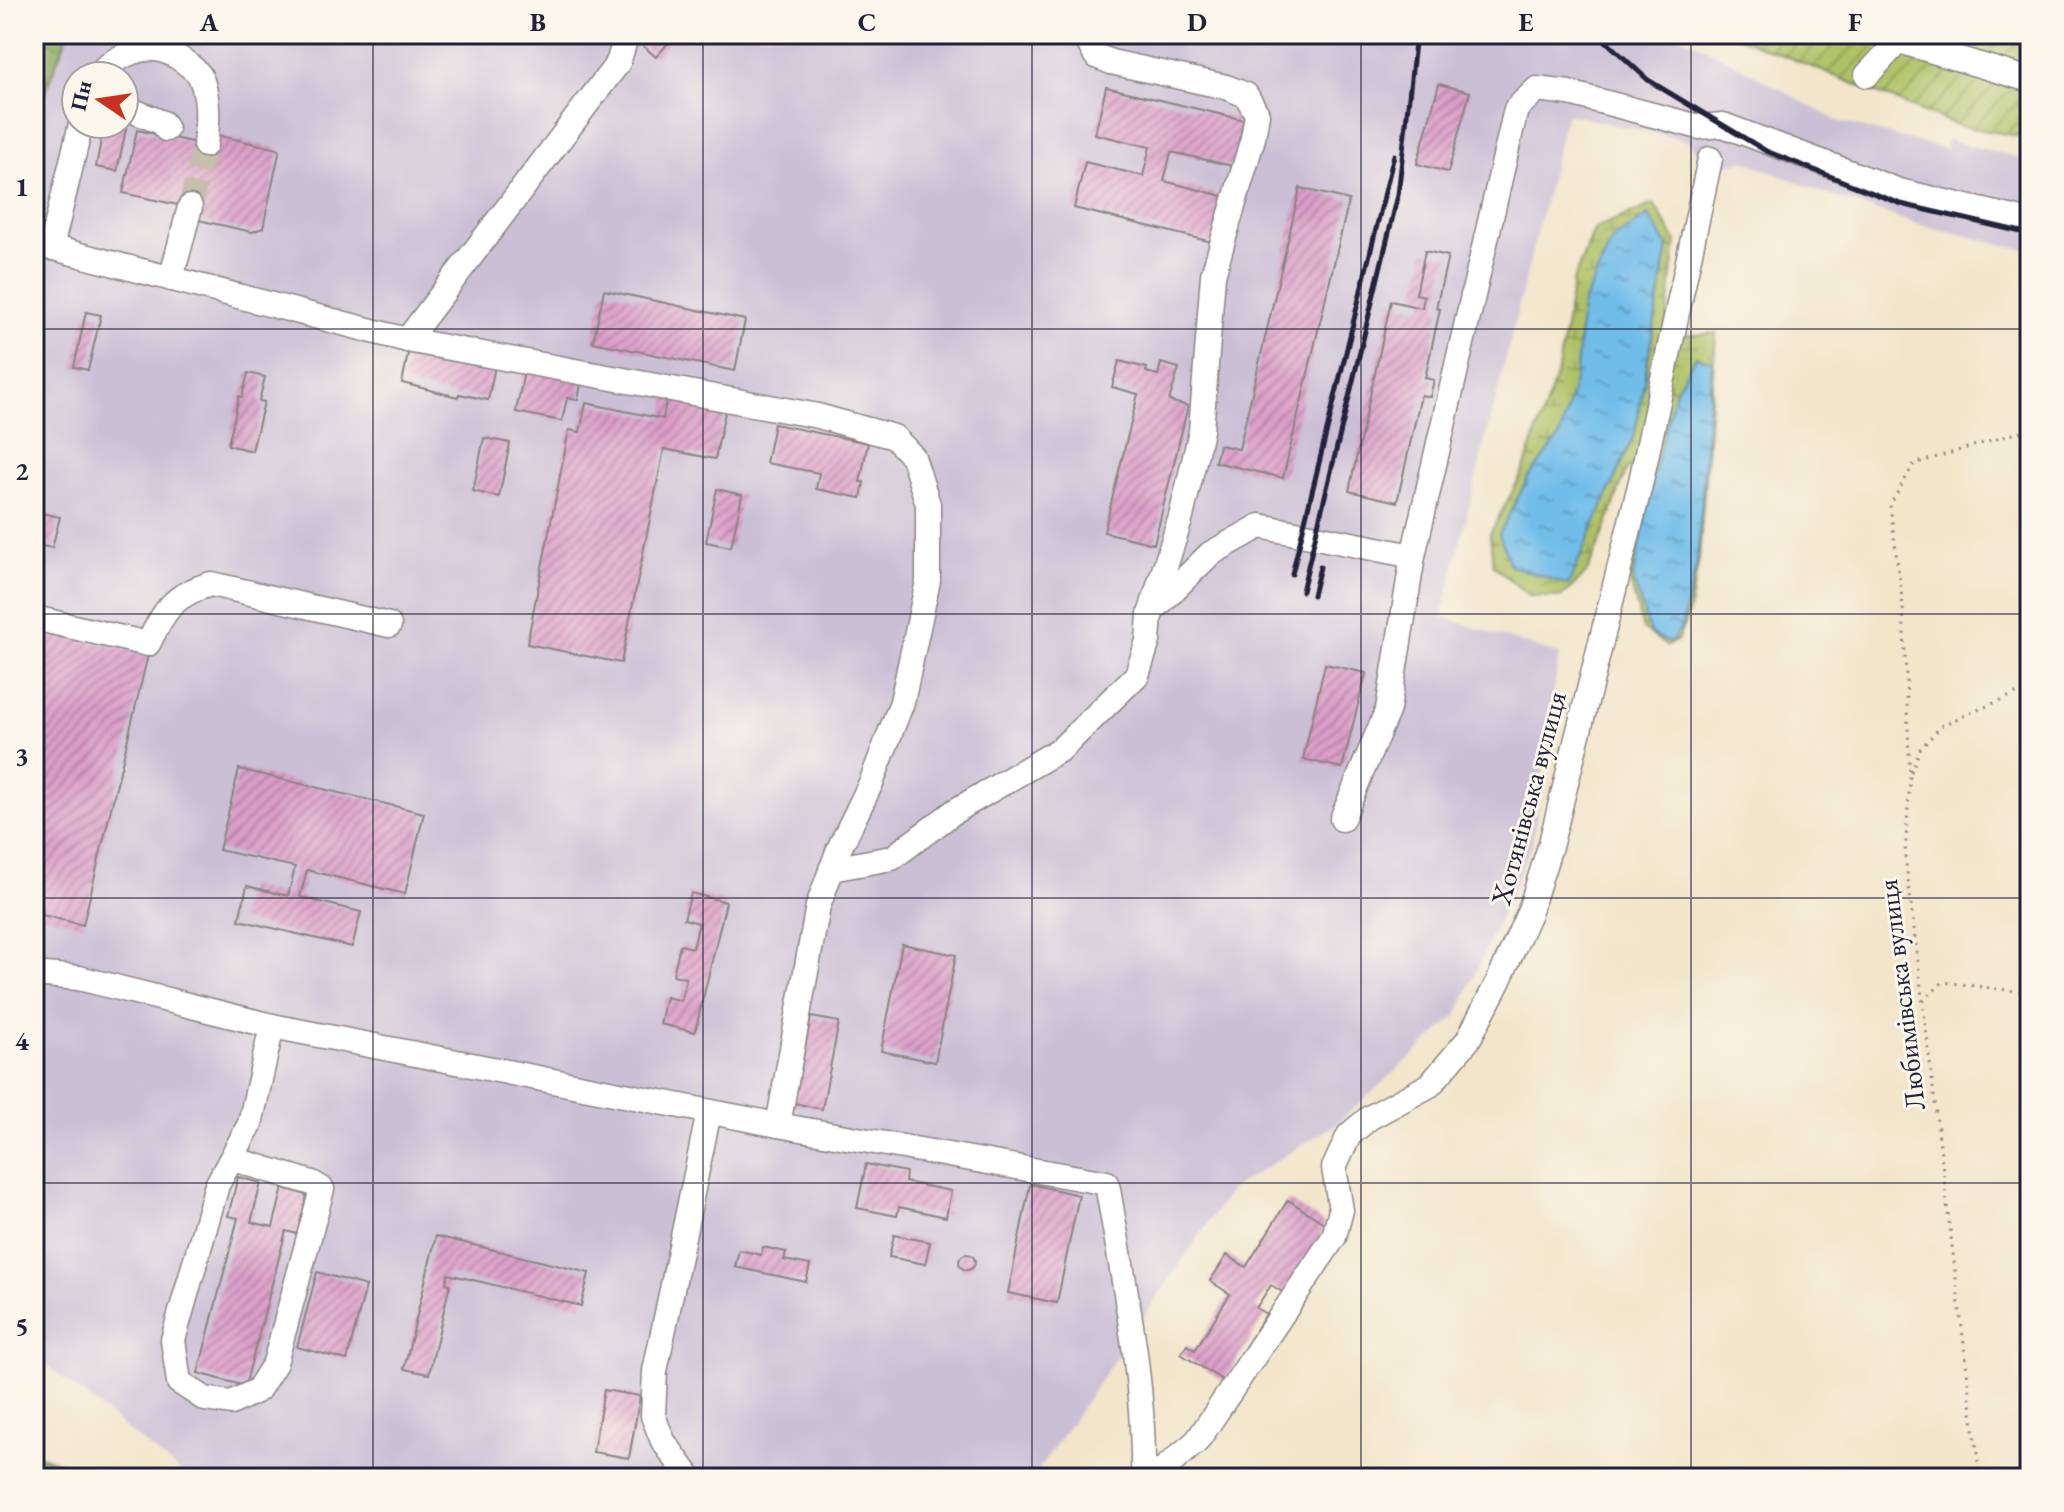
<svg xmlns="http://www.w3.org/2000/svg" width="2064" height="1512" font-family="'EB Garamond',serif">
  <style>
    .industrial { fill: #cbbfd6; fill-rule: evenodd }
    .forest { fill: url(#forest-crowns); stroke: #56644a; stroke-width: 2 }
    .wetland { fill: url(#wetland-marsh); stroke: #687250; stroke-width: 2 }
    .garden { fill: url(#garden-furrows); stroke: #687250; stroke-width: 2 }
    .water { fill: url(#water-ripples); stroke: #4a7092; stroke-width: 2 }
    .building { fill: url(#building-hatch) }
    .lines { fill: none; stroke-linecap: round; stroke-linejoin: round }
    .minor-tunnel { stroke: #c8bead; stroke-width: 24; stroke-dasharray: 24 12; stroke-linecap: butt }
    .minor-casing { stroke: #8a8482; stroke-width: 27 }
    .path { stroke: #8a8482; stroke-width: 3; stroke-dasharray: 2 6; stroke-linecap: butt }
    .minor { stroke: #fff; stroke-width: 24 }
    .rail { stroke: #22223b; stroke-width: 5 }
    .grid { fill: none; stroke: #22223b; stroke-width: 2; stroke-opacity: 0.55 }
    .labels { text-anchor: middle; stroke-width: 6; stroke-linejoin: round; paint-order: stroke }
    .street-label { font-size: 28px; fill: #22223b; stroke: #fbf7ec }
    .neatline { fill: none; stroke: #22223b; stroke-width: 3 }
    .grid-label { font-size: 26px; text-anchor: middle; font-weight: bold; fill: #22223b }
  </style>
  <defs>
    <pattern id="forest-crowns" width="20" height="18" patternUnits="userSpaceOnUse" patternTransform="scale(2)"><rect width="20" height="18" fill="#8aa75a"/><path d="M2 6a3 3 0 1 1 6 0M12 15a3 3 0 1 1 6 0" fill="none" stroke="#70884c"/></pattern>
    <pattern id="wetland-marsh" width="20" height="14" patternUnits="userSpaceOnUse" patternTransform="scale(2)"><rect width="20" height="14" fill="#aec165"/><path d="M1 5h8M5 5V1M11 12h8M15 12V8" fill="none" stroke="#8d9c54"/></pattern>
    <pattern id="garden-furrows" width="10" height="10" patternUnits="userSpaceOnUse" patternTransform="scale(2)"><rect width="10" height="10" fill="#aec165"/><path d="M-1 1l2-2M0 10L10 0M9 11l2-2" fill="none" stroke="#8d9c54"/></pattern>
    <pattern id="water-ripples" width="26" height="14" patternUnits="userSpaceOnUse" patternTransform="scale(2)"><rect width="26" height="14" fill="#71bdea"/><path d="M2 4q2-2 4 0t4 0M15 11q2-2 4 0t4 0" fill="none" stroke="#5c99bf"/></pattern>
    <pattern id="building-hatch" width="6" height="6" patternUnits="userSpaceOnUse" patternTransform="scale(2)"><rect width="6" height="6" fill="#db9ec8"/><path d="M-1 1l2-2M0 6l6-6M5 7l2-2" fill="none" stroke="#b180a4"/></pattern>
  </defs>
  <rect width="100%" height="100%" fill="#fbf7ec"/>
  <filter id="ink" filterUnits="userSpaceOnUse"><feTurbulence type="fractalNoise" baseFrequency=".0125" numOctaves="2"/><feDisplacementMap in="SourceGraphic" scale="16" xChannelSelector="R" yChannelSelector="G"/><feConvolveMatrix kernelMatrix="1 2 1 2 8 2 1 2 1" color-interpolation-filters="sRGB"/></filter>
  <filter id="wash" filterUnits="userSpaceOnUse"><feTurbulence type="fractalNoise" baseFrequency=".006" numOctaves="4" result="noise"/><feDisplacementMap in="SourceGraphic" scale="32" xChannelSelector="R" yChannelSelector="G"/><feGaussianBlur stdDeviation="1.8" result="paint"/><feColorMatrix in="noise" values="0 0 0 0 0 0 0 0 0 0 0 0 0 0 0 0 0 1.4 0 .05"/><feComposite in="paint" operator="in"/></filter>
  <g filter="url(#wash)">
    <rect width="100%" height="100%" fill="#f2e5ca"/>
    <!-- industrial -->
    <path class="industrial" d="M34,34H1675L1708,49L1837,121L1945,149L1948,140L2027,160L2025,167L2030,169V251L1913,223L1826,194L1743,160L1728,165L1700,156L1689,141L1566,114L1442,617L1559,655L1532,845L1457,1015L1338,1123L1232,1188L1033,1478H188L34,1355ZM76,76H124V124H76Z"/>
    <!-- forest -->
    <g class="forest">
      <path d="M34,34H68L34,119Z"/>
      <path d="M34,1454L95,1475L99,1478H34Z"/>
    </g>
    <!-- wetland -->
    <path class="wetland" d="M1654,204L1676,241L1665,337L1716,333L1699,560L1689,612L1678,640L1667,646L1643,629L1629,578L1651,470L1627,469L1605,530L1586,574L1561,597L1529,596L1493,565L1490,534L1523,472L1558,370L1573,281L1595,228Z"/>
    <!-- garden -->
    <path class="garden" d="M1730,34H2030V138L1959,126Z"/>
    <!-- water -->
    <g class="water">
      <path d="M1648,215L1668,247L1635,433L1568,585L1510,565L1499,534L1528,478L1559,438L1575,381L1582,306L1612,240Z"/>
      <path d="M1696,356L1712,361L1697,563L1681,628L1670,643L1650,633L1633,578L1655,466L1676,389Z"/>
    </g>
    <g id="blocks">
      <!-- building -->
      <g class="building">
        <path d="M650,34H676L656,57L641,44Z"/>
        <path d="M1439,84L1470,92L1448,172L1417,164Z"/>
        <path d="M1106,87L1244,120L1233,166L1171,152L1164,181L1223,196L1212,242L1074,208L1085,162L1143,176L1150,147L1095,134Z"/>
        <path d="M124,114L129,115L117,171L96,167L104,124H124Z"/>
        <path d="M137,130L210,146L212,134L278,149L279,153L263,228L252,232L194,219L196,209L123,193Z"/>
        <path d="M1300,188L1349,200L1283,478L1215,462L1219,445L1239,449Z"/>
        <path d="M1425,251L1448,256L1436,308L1440,309L1425,378L1434,380L1430,397L1421,395L1397,502L1349,491L1391,301L1422,308L1424,296L1416,294Z"/>
        <path d="M604,290L745,320L735,371L593,342Z"/>
        <path d="M86,312L101,315L88,370L74,367Z"/>
        <path d="M409,349L495,366L488,400L459,394L458,397L402,383Z"/>
        <path d="M1119,361L1147,368L1146,372L1158,375L1161,363L1179,368L1169,401L1188,406L1154,544L1104,532L1138,394L1112,387Z"/>
        <path d="M525,367L582,378L578,400L567,398L562,421L516,412Z"/>
        <path d="M248,373L265,377L259,401L264,402L252,451L228,445L239,396L242,397Z"/>
        <path d="M667,395L726,407L715,459L664,449L621,663L527,644L569,430L580,432L586,403L663,419Z"/>
        <path d="M774,424L868,443L860,482H864L861,498L816,489L819,473L766,463Z"/>
        <path d="M484,438L510,443L499,497L473,491Z"/>
        <path d="M717,489L742,495L731,547L706,542Z"/>
        <path d="M37,512L60,517L52,548L34,544Z"/>
        <path d="M34,627L148,655L83,925L34,913Z"/>
        <path d="M1325,664L1366,673L1342,768L1303,759Z"/>
        <path d="M239,769L424,813L405,894L307,870L300,897L361,912L352,947L239,920L247,886L288,896L295,867L219,850Z"/>
        <path d="M691,893L726,902L695,1032L660,1024L666,997L681,1001L686,978L673,975L680,945L693,948L699,923L684,919Z"/>
        <path d="M902,944L956,955L935,1062L881,1051Z"/>
        <path d="M811,1017L839,1022L822,1109L794,1103Z"/>
        <path d="M866,1164L906,1172L905,1182L951,1191L946,1217L899,1207L897,1216L857,1208Z"/>
        <path d="M238,1177L261,1183L251,1222L273,1227L283,1188L307,1195L297,1234L286,1231L245,1386L198,1373L238,1218L228,1216Z"/>
        <path d="M1030,1184L1079,1195L1057,1303L1008,1293Z"/>
        <path d="M1288,1200L1327,1225L1284,1293L1271,1285L1256,1308L1266,1314L1224,1381L1181,1354L1187,1345L1195,1350L1230,1294L1210,1281L1227,1255L1246,1267Z"/>
        <path d="M894,1235L930,1242L925,1264L889,1257Z"/>
        <path d="M436,1236L589,1273L581,1306L448,1274L446,1283L450,1284L429,1374L404,1369Z"/>
        <path d="M763,1247L786,1252L784,1260L810,1265L806,1282L735,1267L739,1250L761,1255Z"/>
        <circle cx="967" cy="1262" r="8"/>
        <path d="M317,1272L366,1286L347,1360L297,1347Z"/>
        <path d="M604,1390L640,1396L629,1458L593,1452Z"/>
      </g>
    </g>
  </g>
  <g filter="url(#ink)">
    <use href="#blocks" fill-opacity="0" stroke="#8a8482" stroke-width="2"/>
    <g class="lines">
      <!-- minor-tunnel -->
      <path class="minor-tunnel" d="M190,207L205,145"/>
      <defs>
        <g id="minor">
          <path d="M1889,34L1899,41L2030,80"/>
          <path d="M1867,75L1905,34"/>
          <path d="M97,76C102,69 109,65 116,60C141,45 162,44 186,63C191,67 197,71 200,76C209,96 208,124 205,145"/>
          <path d="M124,107L163,123L166,129"/>
          <path d="M34,243L407,340L818,416L894,437L913,457L928,504V581L902,702L871,783L839,849L818,906L778,1125L1107,1183C1123,1280 1145,1379 1143,1478"/>
          <path d="M51,248L81,124"/>
          <path d="M171,279L190,207"/>
          <path d="M407,340L618,63L627,34"/>
          <path d="M1154,609L1210,554L1260,526L1413,556"/>
          <path d="M34,618L148,644C165,610 172,595 211,584L389,625"/>
          <path d="M1342,819L1388,709L1413,556L1516,109L1537,89L1569,93L1699,127L1723,125L1899,191L2030,222"/>
          <path d="M831,869L892,858L955,811L1061,749L1137,675L1148,641L1150,614L1181,517L1201,431L1213,275L1253,138L1257,114L1246,95L1226,87L1111,62L1096,56L1084,34"/>
          <path d="M34,974L79,978L272,1026L778,1125"/>
          <path d="M233,1159L312,1183L322,1189L275,1363L258,1390L231,1403L205,1399L179,1382L173,1340L217,1185L250,1124L272,1026"/>
          <path d="M690,1478L663,1441L653,1416L655,1371L709,1112"/>
          <path d="M1153,1478L1197,1441L1334,1237L1341,1210L1334,1168L1349,1135L1369,1118L1430,1085L1468,1040L1499,980L1529,913L1551,843L1641,481L1710,159"/>
        </g>
      </defs>
      <!-- minor casing -->
      <use href="#minor" class="minor-casing"/>
      <!-- path -->
      <g class="path">
        <path d="M1911,772L1920,749L1942,725L2020,692L2030,691"/>
        <path d="M1923,1001L1943,982L2030,993"/>
        <path d="M1980,1478L1905,855L1910,776L1903,606L1890,505L1914,464L2030,429"/>
      </g>
      <!-- minor -->
      <use href="#minor" class="minor"/>
      <!-- rail -->
      <g class="rail">
        <path d="M1598,34L1648,80L1766,151L1901,204L2030,234"/>
        <path d="M1292,574L1394,155"/>
        <path d="M1302,591L1398,195L1416,34"/>
        <path d="M1313,595L1320,567"/>
      </g>
    </g>
  </g>
  <!-- grid -->
  <path class="grid" d="M373,34V1478M703,34V1478M1032,34V1478M1361,34V1478M1691,34V1478M34,329H2030M34,614H2030M34,898H2030M34,1183H2030"/>
  <g class="labels">
    <!-- street labels -->
    <g class="street-label">
      <text transform="translate(1528 798) rotate(-75)" y="10">Хотянівська вулиця</text>
      <text transform="translate(1901 995) rotate(-97)" y="10">Любимівська вулиця</text>
    </g>
  </g>
  <!-- margin -->
  <rect width="2064" height="1512" fill="none" stroke="#fbf7ec" stroke-width="88"/>
  <!-- north arrow -->
  <g transform="translate(100 100) rotate(283)"><circle r="38" fill="#fbf7ec" stroke="#a4a2a5" stroke-width="2"/>
  <path d="M0-6L14 30L0 20L-14 30Z" fill="#c8321e"/>
  <text y="-12" font-size="22" font-weight="bold" text-anchor="middle" fill="#22223b">Пн</text>
  </g>
  <rect x="44" y="44" width="1976" height="1424" class="neatline"/>
  <g class="grid-label">
    <text x="209" y="31">A</text>
    <text x="538" y="31">B</text>
    <text x="867" y="31">C</text>
    <text x="1197" y="31">D</text>
    <text x="1526" y="31">E</text>
    <text x="1855" y="31">F</text>
    <text x="22" y="196">1</text>
    <text x="22" y="480">2</text>
    <text x="22" y="765">3</text>
    <text x="22" y="1050">4</text>
    <text x="22" y="1335">5</text>
  </g>
</svg>
